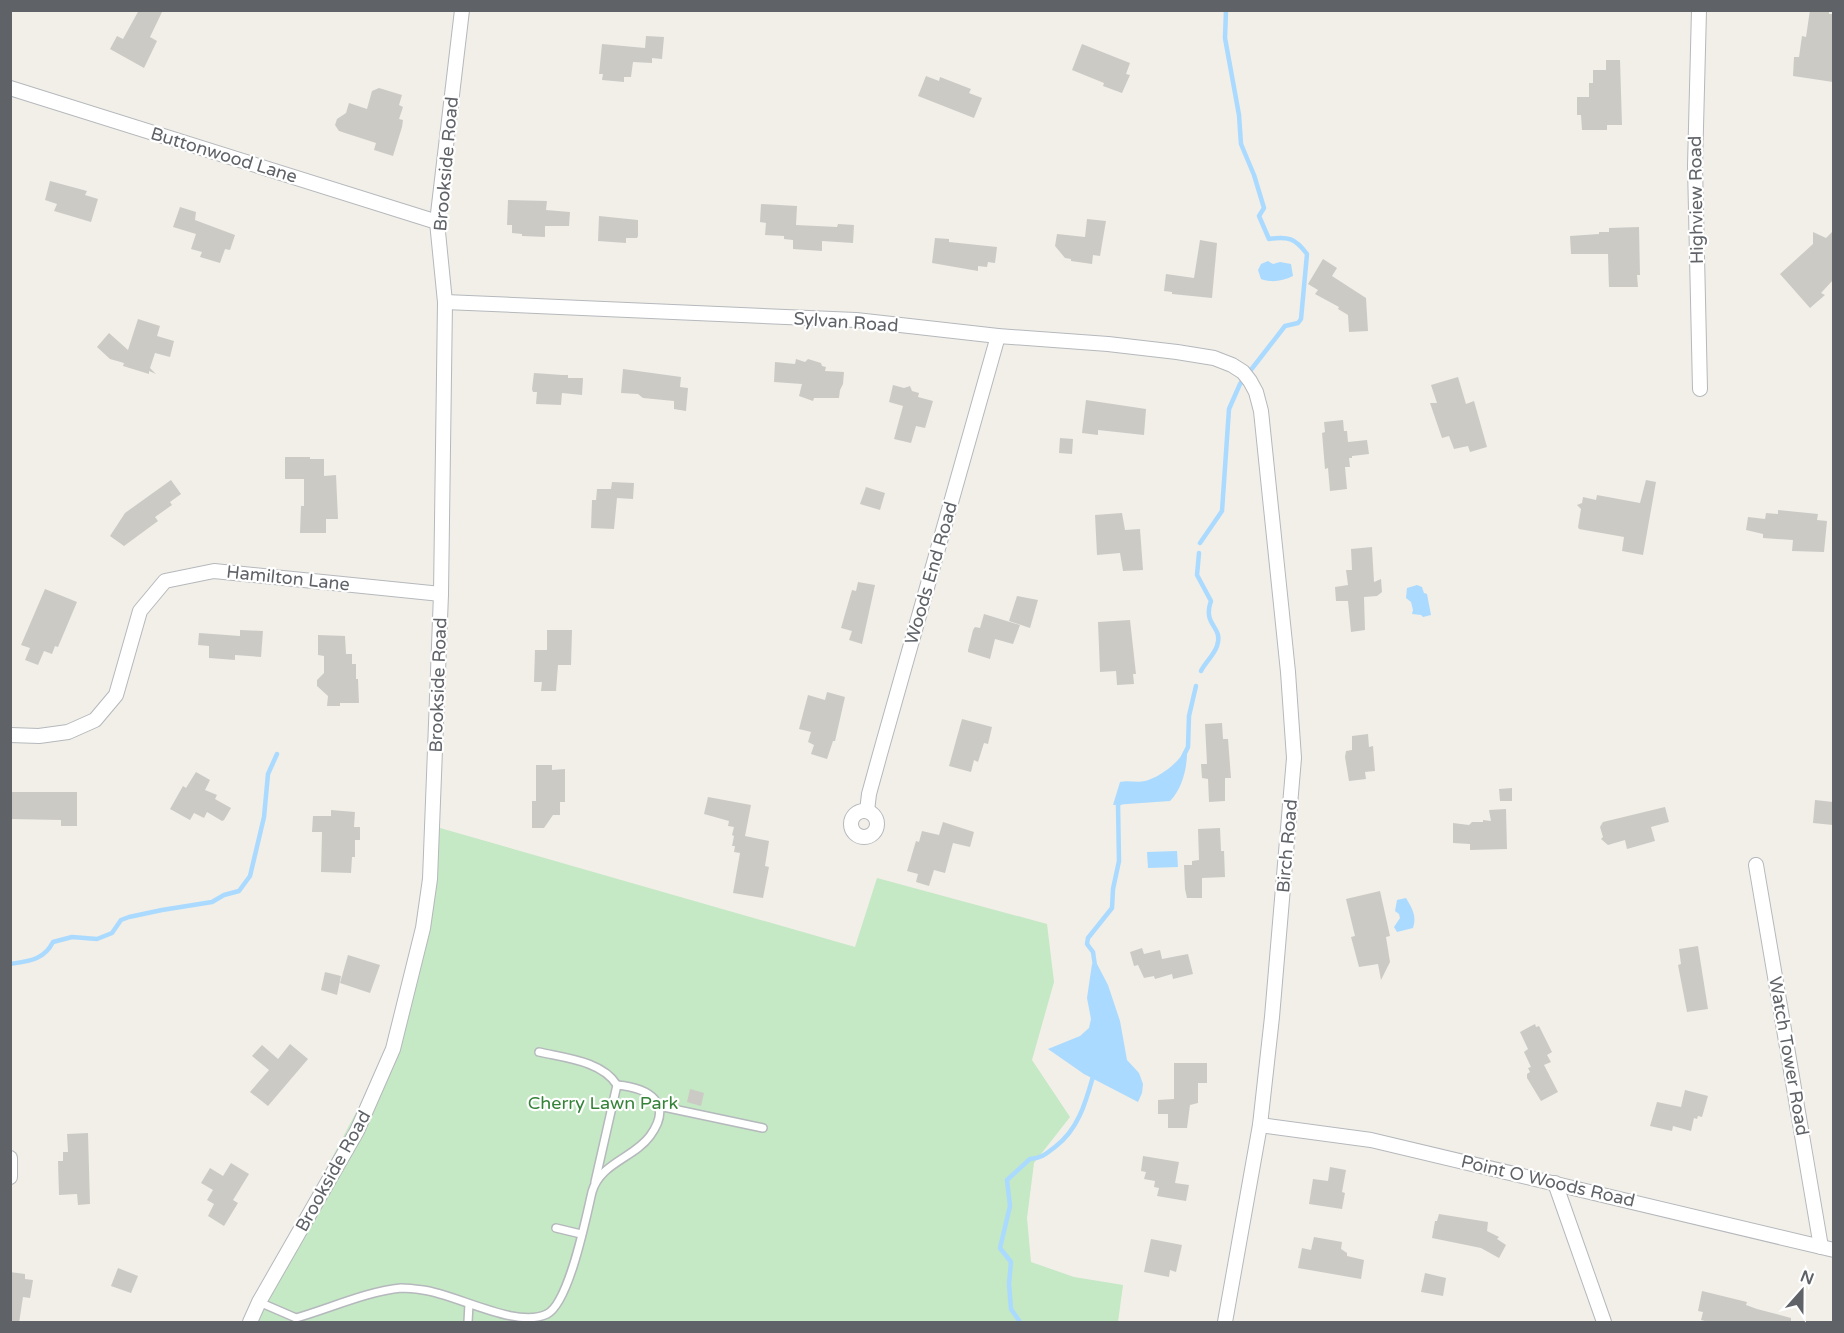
<svg xmlns="http://www.w3.org/2000/svg" width="1844" height="1333" font-family="'Varela Round',sans-serif">
  <style>
    .green { fill: #c5e8c5 }
    .water { fill: #aadaff }
    .lines { fill: none; stroke-linecap: round; stroke-linejoin: round }
    .stream { stroke: #aadaff; stroke-width: 4.5 }
    .building { fill: #cccac5 }
    .lane-casing { stroke: #b5b8bc; stroke-width: 10 }
    .street-casing { stroke: #b5b8bc; stroke-width: 16 }
    .lane { stroke: #fff; stroke-width: 7 }
    .street { stroke: #fff; stroke-width: 14 }
    .labels { text-anchor: middle; stroke-width: 4.5; stroke-linejoin: round; paint-order: stroke }
    .street-label { font-size: 18px; fill: #5f6368; stroke: #fff }
    .park-label { font-size: 18px; fill: #348238; stroke: #fff }
  </style>
  <rect width="100%" height="100%" fill="#f1efe8"/>
  <!-- green -->
  <path class="green" d="M433,826L855,947L877,878L1047,924L1054,982L1032,1060L1070,1117L1034,1163L1027,1218L1031,1262L1074,1277L1123,1285L1118,1322H245L360,1105L402,1013L428,886Z"/>
  <!-- water -->
  <g class="water">
    <path d="M1268,261L1273,264L1280,262L1291,264L1293,276C1282,281 1272,283 1261,279L1258,270L1261,264Z"/>
    <path d="M1417,585L1422,587L1424,593L1427,594L1431,615L1423,617L1421,615L1412,614L1413,610L1411,602L1406,598L1407,588Z"/>
    <path d="M1184,751L1187,752C1187,769 1182,789 1170,801L1113,805L1120,782C1128,780 1137,783 1145,781C1158,778 1179,763 1184,751Z"/>
    <path d="M1177,851L1178,867L1148,868L1147,852Z"/>
    <path d="M1406,898C1412,908 1417,916 1413,928L1397,932L1394,927L1400,918L1399,914L1395,911L1397,900Z"/>
    <path d="M1095,963L1097,964L1108,985L1120,1021L1127,1060L1139,1073L1143,1084L1142,1093L1138,1102L1084,1074L1048,1049L1080,1036L1089,1028L1091,1019L1087,998L1092,964Z"/>
  </g>
  <g class="lines">
    <!-- stream -->
    <g class="stream">
      <path d="M1200,543L1222,511L1229,409L1240,384L1285,326L1298,323L1301,319L1307,254C1295,238 1288,236 1269,239L1259,216L1264,208L1254,175L1241,144L1239,115L1225,38L1226,10"/>
      <path d="M1199,553L1197,575L1211,601C1202,626 1224,626 1217,646C1214,655 1205,663 1201,671"/>
      <path d="M1183,757L1188,747L1189,716L1196,686"/>
      <path d="M10,964C29,961 44,960 53,942L72,937L97,939L112,933L121,920L129,917L162,910L212,902L224,895L239,891L250,876L264,817L268,774L277,754"/>
      <path d="M1095,966L1093,952L1087,944L1088,938L1112,908L1113,889L1119,861L1118,804L1122,802"/>
      <path d="M1020,1322L1011,1309L1009,1284L1011,1262L1000,1248L1010,1206L1007,1180L1030,1159C1042,1158 1046,1154 1055,1147C1079,1129 1086,1101 1094,1073"/>
    </g>
  </g>
  <!-- building -->
  <g class="building">
    <path d="M139,10H163L150,37L157,41L144,68L110,49L117,36L123,39Z"/>
    <path d="M1810,10H1829V14H1832L1833,82L1793,76L1794,57H1799L1802,36L1806,37Z"/>
    <path d="M646,36L664,37L662,59L652,58V63L633,62L631,77H624V82L602,80L603,74H599L602,44L645,48Z"/>
    <path d="M1082,44L1130,63L1126,74L1130,75L1122,93L1103,86L1104,83L1072,70Z"/>
    <path d="M1606,60H1620L1622,125H1607V130H1582L1581,115H1577V97H1589V83H1593V70H1606Z"/>
    <path d="M926,76L939,81L940,77L971,89L969,93L982,98L974,118L918,96Z"/>
    <path d="M379,88L402,95L399,105L403,107L399,119L403,120L402,127L393,156L374,150L376,143L339,131L335,125L337,119L346,113L349,103L367,109L372,91Z"/>
    <path d="M50,181L87,191L85,195L98,199L91,222L54,211L57,204L45,200Z"/>
    <path d="M508,200L547,201L546,210L570,212L569,226H545V237L522,236V234L512,233V225H507Z"/>
    <path d="M761,204L797,206L796,225L837,227L838,224L854,225L853,243L822,241V251L793,249V240L784,239V236L765,235L766,223L760,222Z"/>
    <path d="M180,207L196,212L195,220L235,235L230,250L225,249L220,263L200,257L202,252L191,249L196,234L173,227Z"/>
    <path d="M599,216L638,220V236L637,238H626V243L598,241Z"/>
    <path d="M1087,219L1106,221L1100,256L1093,255L1092,264L1071,261V259L1065,258L1055,246L1057,234L1085,237Z"/>
    <path d="M1639,227L1640,275H1637L1638,287H1609L1608,254H1571L1570,236L1599,234V232H1609V228Z"/>
    <path d="M1833,231V280L1821,293L1825,295L1810,308L1780,274L1813,244V232L1826,238Z"/>
    <path d="M935,238L949,239V242L997,247L995,263L988,262L987,267L978,266V271L932,263Z"/>
    <path d="M1200,240L1217,243L1212,298L1172,294V292L1164,291L1166,274L1194,278Z"/>
    <path d="M1323,259L1337,268L1332,276L1366,298L1368,331L1349,332L1348,315L1338,309L1339,307L1315,294L1318,290L1308,284Z"/>
    <path d="M138,319L160,326L157,336L174,341L170,357L155,353L150,368L156,374L149,371V374L123,366L124,363L110,359L97,347L109,333L128,350Z"/>
    <path d="M796,359L805,362L808,359L821,363L822,366L826,367L825,371L844,372L843,384L840,390L839,398H814L813,401L799,396L802,384L774,382L775,362L795,364Z"/>
    <path d="M623,369L681,377L680,387L688,388L686,411L674,409V401L643,398L638,394L621,393Z"/>
    <path d="M534,373L562,375H568V378H583L582,395L562,393L561,405L536,404L537,392H533L532,389Z"/>
    <path d="M1458,377L1466,404L1474,401L1487,447L1470,452L1468,446L1454,449L1449,436L1442,438L1430,403H1437L1431,385Z"/>
    <path d="M893,385L904,388L910,386L912,391L919,393L918,397L933,401L925,428L916,426L911,443L894,439L903,406L889,402Z"/>
    <path d="M1086,400L1146,409L1144,435L1098,430V435L1082,433Z"/>
    <path d="M1343,420L1344,431H1347L1348,442L1367,440L1369,454L1352,456V458H1349L1350,467H1345L1347,489L1330,491L1328,468L1325,469L1322,433L1325,432L1324,422Z"/>
    <path d="M1060,438L1073,439L1072,454L1059,453Z"/>
    <path d="M285,457H310V459H324V476L336,475L338,519H326V533H300L301,506H304V479H285Z"/>
    <path d="M171,480L181,494L170,502L172,505L155,517L158,521L124,546L110,536L125,513Z"/>
    <path d="M1646,480L1656,482L1643,555L1622,551L1624,537L1579,529L1578,527L1581,509L1577,505L1582,503L1583,497L1596,500L1597,495L1640,503Z"/>
    <path d="M612,482L634,483L633,499L617,498L614,529L591,528L592,500H596L597,489H611Z"/>
    <path d="M866,487L885,493L880,510L860,504Z"/>
    <path d="M1778,510L1818,514L1817,520L1827,521L1824,552L1792,551L1793,540L1763,538V534L1746,530L1748,517L1765,519L1766,513L1778,514Z"/>
    <path d="M1122,513L1125,530L1140,529L1143,570L1123,571L1120,553L1097,555L1095,515Z"/>
    <path d="M1372,547L1374,582L1381,579L1382,592L1377,596L1364,597L1365,630L1351,632L1348,601H1336L1335,587L1348,585L1346,570H1352L1351,549Z"/>
    <path d="M858,582L875,585L862,644L849,640L852,631L841,628L852,590L856,591Z"/>
    <path d="M45,589L77,602L58,647L55,646L52,654L44,651L38,665L25,660L30,648L21,645Z"/>
    <path d="M1017,596L1038,600L1030,628L1009,621Z"/>
    <path d="M984,614L1020,625L1013,644L995,639L990,659L968,652V650L973,630L975,627L980,628Z"/>
    <path d="M1130,620L1136,674H1133L1134,684L1117,685L1116,671L1100,672L1098,622Z"/>
    <path d="M240,630L263,631L261,657L235,655V660L209,658V646L198,645L199,633L240,636Z"/>
    <path d="M547,630H572L571,665H558L556,691H541L542,682H534L535,650H547Z"/>
    <path d="M318,635L345,636L346,654H352V664H356V679H358L359,703H340V706H327L328,696L317,686V680L324,673V656L318,655Z"/>
    <path d="M827,692L845,697L835,741H833L827,759L811,754L814,745L808,742L811,732L799,729L808,695L825,700Z"/>
    <path d="M962,719L992,727L988,744L984,743L978,762L974,760L971,772L949,766Z"/>
    <path d="M1222,723L1223,739H1228L1231,778H1225V801L1209,802L1208,779L1202,778L1201,764H1207L1205,724Z"/>
    <path d="M1368,734L1369,747L1373,746L1375,771L1365,772L1366,779L1349,781L1345,757L1346,751L1352,750V736Z"/>
    <path d="M536,765H552V770L565,769V802H560V815H553L544,828H532V801H536Z"/>
    <path d="M196,772L210,780L205,790L217,795L215,799L231,808L224,820L222,821L207,812L204,818L194,813L190,820L170,809L183,786L186,788Z"/>
    <path d="M1512,788V801H1500L1499,789Z"/>
    <path d="M10,792H77V826H61V820L10,819Z"/>
    <path d="M708,797L751,805L745,836L769,841L765,866L769,867L763,898L733,893L740,853L734,852L735,846H732L734,836L732,835L734,827L728,826L729,821L704,814Z"/>
    <path d="M1815,800L1833,802V825L1813,823Z"/>
    <path d="M1665,807L1669,822L1651,827L1655,841L1627,849L1625,840L1608,845L1601,839L1603,837L1600,827L1603,822Z"/>
    <path d="M1506,809L1507,849L1470,850V844L1453,843V823L1469,825L1472,822H1483V820L1491,821L1489,810Z"/>
    <path d="M331,810L355,812L354,827H360V840H355V857H352L351,873L321,872L322,832H312L313,816H331Z"/>
    <path d="M943,822L974,832L970,847L953,843L945,873L934,870L929,886L916,882L918,874L907,871L916,841L919,842L922,831L939,835Z"/>
    <path d="M1220,828L1221,851H1224L1225,877L1202,878V898H1187L1185,889L1184,865H1192V861L1199,860L1198,829Z"/>
    <path d="M1380,891L1390,936L1386,937L1390,962L1381,980L1378,964L1359,967L1351,937L1355,936L1346,899Z"/>
    <path d="M1698,946L1708,1009L1687,1012L1678,965L1681,964L1679,949Z"/>
    <path d="M1142,948L1144,954L1160,950L1162,959L1188,954L1193,974L1173,979L1172,974L1155,979L1154,976L1144,978L1138,965L1134,966L1130,952Z"/>
    <path d="M348,955L380,965L370,993L340,983Z"/>
    <path d="M325,972L341,976L337,995L321,990Z"/>
    <path d="M1535,1024L1536,1027L1539,1026L1552,1052L1547,1055L1551,1062L1544,1065L1558,1092L1541,1101L1527,1078V1074L1530,1072L1528,1068L1531,1067L1524,1052L1528,1049L1520,1032Z"/>
    <path d="M290,1044L308,1059L268,1106L250,1092L269,1070L252,1056L262,1045L278,1059Z"/>
    <path d="M1174,1063H1207V1083H1198V1103L1190,1105L1187,1128H1168V1114H1158V1100L1174,1099Z"/>
    <path d="M690,1089L704,1093L701,1106L687,1102Z"/>
    <path d="M1685,1090L1708,1096L1702,1117L1698,1116L1697,1119L1694,1118L1691,1131L1673,1126L1672,1131L1650,1126L1657,1102L1681,1107Z"/>
    <path d="M88,1133L90,1204L78,1205L77,1194L59,1195L58,1161H63V1152H68L67,1134Z"/>
    <path d="M1143,1156L1179,1162L1175,1183L1189,1185L1186,1201L1157,1196L1159,1188L1154,1187L1155,1181L1144,1179L1146,1172L1141,1171Z"/>
    <path d="M231,1163L249,1174L233,1200L238,1203L224,1226L208,1216L214,1204L207,1200L213,1190L201,1183L210,1168L223,1176Z"/>
    <path d="M1330,1167L1346,1170L1342,1192L1345,1193L1342,1209L1309,1204L1313,1179L1328,1181Z"/>
    <path d="M1439,1214L1488,1222L1487,1231L1499,1237L1497,1239L1506,1245L1499,1258L1481,1248L1432,1238L1435,1221H1437Z"/>
    <path d="M1314,1237L1342,1242L1341,1249L1347,1253V1256L1364,1260L1361,1279L1298,1268L1302,1248L1311,1250Z"/>
    <path d="M1151,1239L1182,1245L1176,1272L1170,1270L1169,1277L1144,1272Z"/>
    <path d="M118,1268L138,1276L131,1293L111,1286Z"/>
    <path d="M10,1272L25,1274V1279L33,1280L30,1298L23,1297L19,1323H10Z"/>
    <path d="M1425,1273L1446,1278L1443,1296L1421,1292Z"/>
    <path d="M1702,1291L1747,1302L1746,1305L1757,1309L1791,1318V1323H1713L1701,1320L1703,1312L1698,1311Z"/>
  </g>
  <g class="lines">
    <defs>
      <g id="lane">
        <path d="M539,1052C565,1058 602,1061 617,1085L595,1182"/>
        <path d="M659,1106L763,1128"/>
        <path d="M556,1228L581,1234"/>
        <path d="M259,1302L296,1318C328,1309 368,1291 401,1288C408,1288 416,1289 423,1290C456,1294 516,1329 547,1314C569,1303 586,1218 592,1192C600,1163 634,1158 650,1136C674,1103 649,1088 617,1085"/>
        <path d="M468,1322L469,1304"/>
      </g>
      <g id="street">
        <path d="M1699,10L1695,166L1700,389"/>
        <path d="M10,88L437,222"/>
        <path d="M445,302L856,320L998,336L1108,344L1177,352L1214,358L1232,365L1243,372L1250,381L1256,392L1261,411L1288,672L1294,758L1272,1017L1260,1125L1225,1322"/>
        <path d="M10,735L39,736L68,732L95,720L116,695L140,611L165,581L214,571L441,594"/>
        <circle cx="864" cy="824" r="13"/>
        <path d="M867,811L869,794L880,754L998,336"/>
        <path d="M1756,865L1821,1247"/>
        <path d="M1260,1125L1371,1140L1834,1250"/>
        <path d="M10,1158V1177"/>
        <path d="M1555,1183L1604,1322"/>
        <path d="M250,1322L259,1302L357,1131L393,1049L423,928L430,879L441,594L445,302L437,222L462,10"/>
      </g>
    </defs>
    <!-- lane casing -->
    <use href="#lane" class="lane-casing"/>
    <!-- street casing -->
    <use href="#street" class="street-casing"/>
    <!-- lane -->
    <use href="#lane" class="lane"/>
    <!-- street -->
    <use href="#street" class="street"/>
  </g>
  <g class="labels">
    <!-- street labels -->
    <g class="street-label">
      <text transform="translate(224 155) rotate(17)" y="6">Buttonwood Lane</text>
      <text transform="translate(446 164) rotate(-85)" y="6">Brookside Road</text>
      <text transform="translate(1696 200) rotate(-91)" y="6">Highview Road</text>
      <text transform="translate(846 322) rotate(4)" y="6">Sylvan Road</text>
      <text transform="translate(931 573) rotate(-74)" y="6">Woods End Road</text>
      <text transform="translate(288 578) rotate(6)" y="6">Hamilton Lane</text>
      <text transform="translate(438 685) rotate(-88)" y="6">Brookside Road</text>
      <text transform="translate(1287 846) rotate(-85)" y="6">Birch Road</text>
      <text transform="translate(1789 1056) rotate(80)" y="6">Watch Tower Road</text>
      <text transform="translate(333 1171) rotate(-61)" y="6">Brookside Road</text>
      <text transform="translate(1548 1181) rotate(13)" y="6">Point O Woods Road</text>
    </g>
    <!-- park labels -->
    <g class="park-label">
      <text x="603" y="1109">Cherry Lawn Park</text>
    </g>
  </g>
  <!-- border -->
  <rect width="1844" height="1333" fill="none" stroke="#5f6368" stroke-width="24"/>
  <!-- north arrow -->
  <g transform="translate(1802 1291) rotate(21)" stroke="#ffffff" stroke-width="4.5" paint-order="stroke">
  <path d="M0-4.5L10 22L0 15L-10 22Z" fill="#5f6368"/>
  <text y="-9" font-size="16" font-weight="bold" text-anchor="middle" fill="#5f6368">N</text>
  </g>
</svg>
